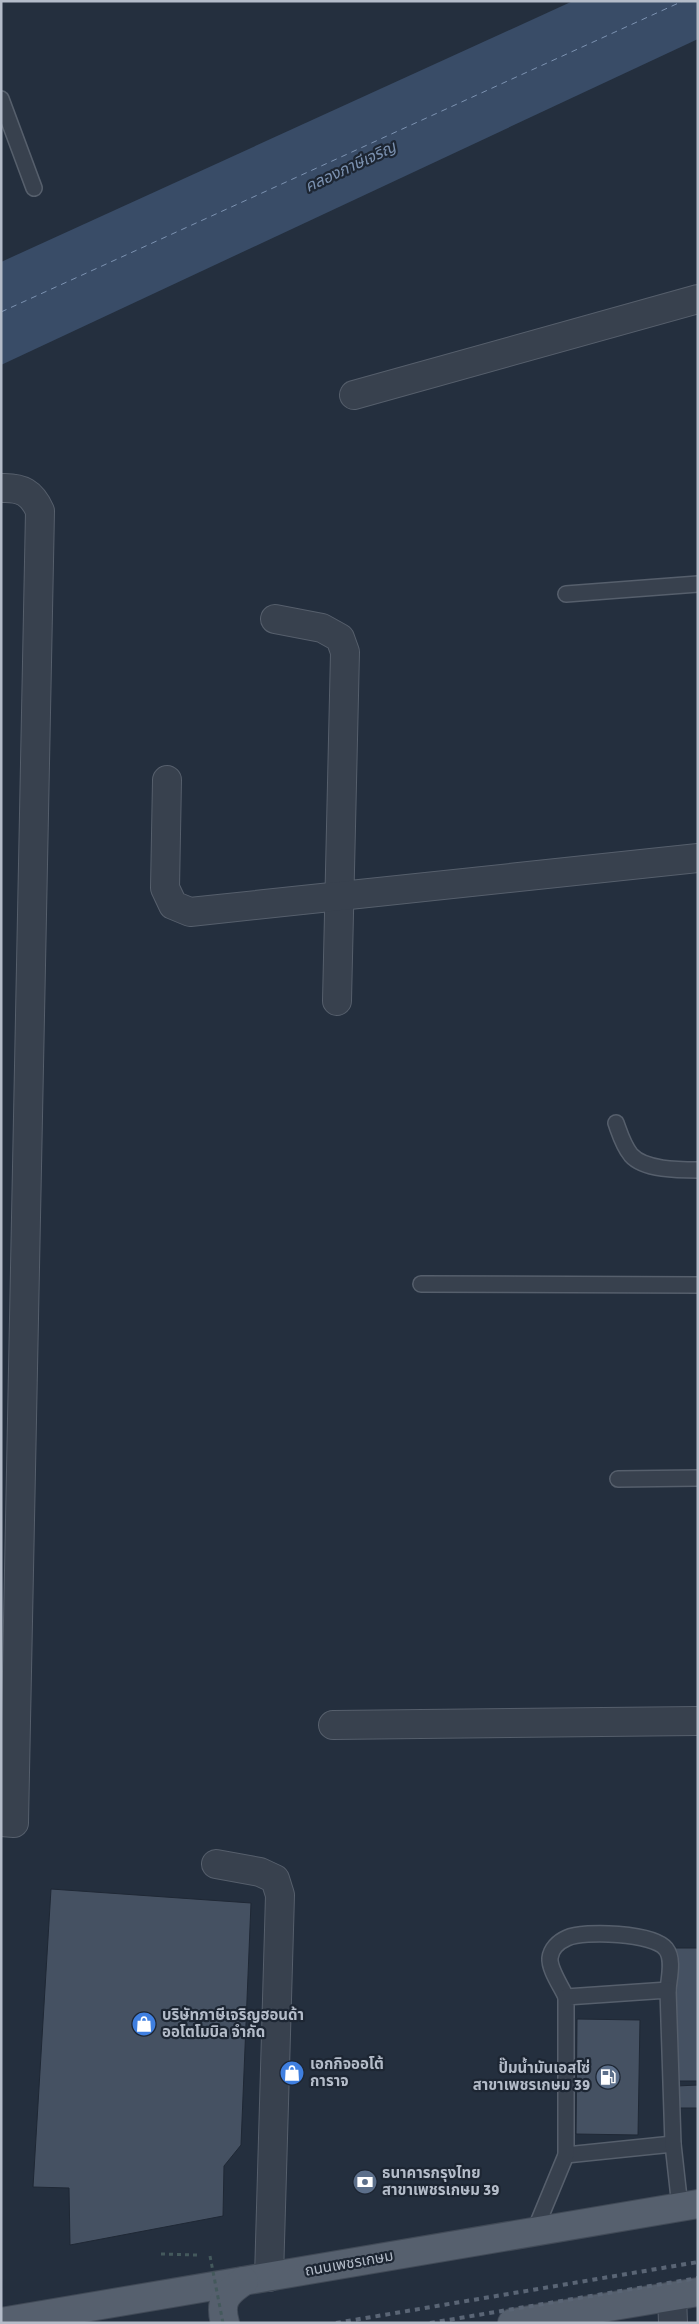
<svg xmlns="http://www.w3.org/2000/svg" width="699" height="2324" font-family="Signika,'Noto Sans Thai',sans-serif">
  <style>
    .water { fill: #394c67 }
    .lines { fill: none; stroke-linecap: round; stroke-linejoin: round }
    .ferry { stroke: #7c92b1; stroke-width: 1; stroke-dasharray: 6 5; stroke-linecap: butt }
    .building { fill: #455162; stroke: #1f2835 }
    .service-casing { stroke: #565f6c; stroke-width: 18 }
    .minor-casing { stroke: #565f6c; stroke-width: 30 }
    .primary-casing { stroke: #414a57; stroke-width: 30 }
    .path { stroke: #44595c; stroke-width: 3; stroke-dasharray: 4 4; stroke-linecap: butt }
    .service { stroke: #38414e; stroke-width: 15 }
    .minor { stroke: #38414e; stroke-width: 28 }
    .primary { stroke: #56606e; stroke-width: 28 }
    .rail { stroke: #5a6575; stroke-width: 4; stroke-dasharray: 5 5; stroke-linecap: butt }
    .path-bridge { stroke: #44595c; stroke-width: 3; stroke-dasharray: 4 4; stroke-linecap: butt }
    .labels { text-anchor: middle; stroke-width: 4.5; stroke-linejoin: round; paint-order: stroke }
    .poi-label { font-size: 15px; font-weight: bold; fill: #b4bcc9; stroke: #1d2633; text-anchor: start }
    .street-label { font-size: 15px; fill: #b4bcc9; stroke: #1d2633 }
    .water-label { font-size: 16px; font-style: italic; fill: #7c92b1; stroke: #1d2633 }
  </style>
  <rect width="100%" height="100%" fill="#242f3e"/>
  <!-- water -->
  <path class="water" d="M573,1H698V39L1,365V262Z"/>
  <g class="lines">
    <!-- ferry -->
    <path class="ferry" d="M1,312L683,1"/>
  </g>
  <!-- building -->
  <g class="building">
    <path d="M51,1889L251,1903L241,2145L224,2166L223,2216L70,2245L69,2188L33,2187Z"/>
    <path d="M675,1948H698V2081H677Z"/>
    <path d="M577,2019L640,2020L638,2135L576,2134Z"/>
    <path d="M698,2085V2108H678L677,2086Z"/>
  </g>
  <g class="lines">
    <defs>
      <g id="service">
        <path d="M1,99L34,188"/>
        <path d="M566,594L698,584"/>
        <path d="M616,1123C620,1134 623,1145 631,1155C644,1170 679,1170 698,1170"/>
        <path d="M421,1284L698,1285"/>
        <path d="M618,1479L698,1478"/>
        <path d="M566,1997C561,1986 549,1969 550,1958C551,1949 558,1942 567,1938C584,1930 654,1933 666,1949C674,1959 669,1978 668,1990"/>
        <path d="M566,2155L673,2144"/>
        <path d="M535,2230L566,2155V1997L668,1990L673,2144L680,2207"/>
      </g>
      <g id="minor">
        <path d="M354,395L698,299"/>
        <path d="M1,488C22,487 32,493 40,511L14,1823L1,1822"/>
        <path d="M275,619L322,628L340,638L345,652L337,1001"/>
        <path d="M167,780L165,888L173,905L190,912L698,858"/>
        <path d="M333,1725L698,1721"/>
        <path d="M216,1864L260,1872L275,1879L280,1895L269,2277"/>
        <path d="M672,2296L673,2323"/>
      </g>
      <g id="primary">
        <path d="M1,2322L698,2204"/>
        <path d="M225,2323C219,2301 226,2293 244,2281"/>
        <path d="M512,2323L698,2292"/>
      </g>
    </defs>
    <!-- service casing -->
    <use href="#service" class="service-casing"/>
    <!-- minor casing -->
    <use href="#minor" class="minor-casing"/>
    <!-- primary casing -->
    <use href="#primary" class="primary-casing"/>
    <!-- path -->
    <path class="path" d="M161,2254L197,2255"/>
    <!-- service -->
    <use href="#service" class="service"/>
    <!-- minor -->
    <use href="#minor" class="minor"/>
    <!-- primary -->
    <use href="#primary" class="primary"/>
    <!-- rail -->
    <g class="rail">
      <path d="M336,2323L698,2262"/>
      <path d="M430,2323L698,2278"/>
    </g>
    <!-- path-bridge -->
    <path class="path-bridge" d="M210,2256L223,2323"/>
  </g>
  <!-- icons -->
  <defs>
    <symbol id="shop-disc" viewBox="-11 -11 22 22"><circle r="9.5" fill="#3f7fe0" stroke="#1d2633"/><path d="M-5-2.5h2.3a2.7 3.5 0 0 1 5.4 0H5L5.5 6h-11ZM-1.5-2.5h3a1.5 2.3 0 0 0-3 0Z" fill="#fff"/></symbol>
    <symbol id="fuel-disc" viewBox="-11 -11 22 22"><circle r="9.5" fill="#5c6f8a" stroke="#1d2633"/><path d="M-5.5-6h7V0h2V4h1.3V-2.5L3-4.5l.8-.8L6-3V5H2.5V1h-1V6h-7ZM-4.2-4.7v3.2H.2V-4.7Z" fill="#fff"/></symbol>
    <symbol id="bank-disc" viewBox="-11 -11 22 22"><circle r="9.5" fill="#5c6f8a" stroke="#1d2633"/><path d="M-6-4H6V4H-6ZM0-2.3a2.3 2.3 0 1 0 0 4.6a2.3 2.3 0 1 0 0-4.6Z" fill="#fff"/></symbol>
  </defs>
  <g fill-rule="evenodd">
    <use href="#shop-disc" x="130" y="2010" width="28" height="28"/>
    <use href="#shop-disc" x="278" y="2059" width="28" height="28"/>
    <use href="#fuel-disc" x="594" y="2063" width="28" height="28"/>
    <use href="#bank-disc" x="351" y="2168" width="28" height="28"/>
  </g>
  <g class="labels">
    <!-- poi labels -->
    <g class="poi-label">
      <text x="162" y="2020">บริษัทภาษีเจริญฮอนด้า<tspan x="162" dy="17">ออโตโมบิล จำกัด</tspan></text>
      <text x="310" y="2069">เอกกิจออโต้<tspan x="310" dy="17">การาจ</tspan></text>
      <text x="590" y="2073" text-anchor="end">ปั๊มน้ำมันเอสโซ่<tspan x="590" dy="17">สาขาเพชรเกษม 39</tspan></text>
      <text x="382" y="2178">ธนาคารกรุงไทย<tspan x="382" dy="17">สาขาเพชรเกษม 39</tspan></text>
    </g>
    <!-- street labels -->
    <g class="street-label">
      <text transform="translate(349 2263) rotate(-10)" y="5">ถนนเพชรเกษม</text>
    </g>
    <!-- water labels -->
    <g class="water-label">
      <text transform="translate(350 166) rotate(-25)" y="6">คลองภาษีเจริญ</text>
    </g>
  </g>
  <!-- border -->
  <rect width="699" height="2324" fill="none" stroke="#b4bcc9" stroke-width="5"/>
</svg>
